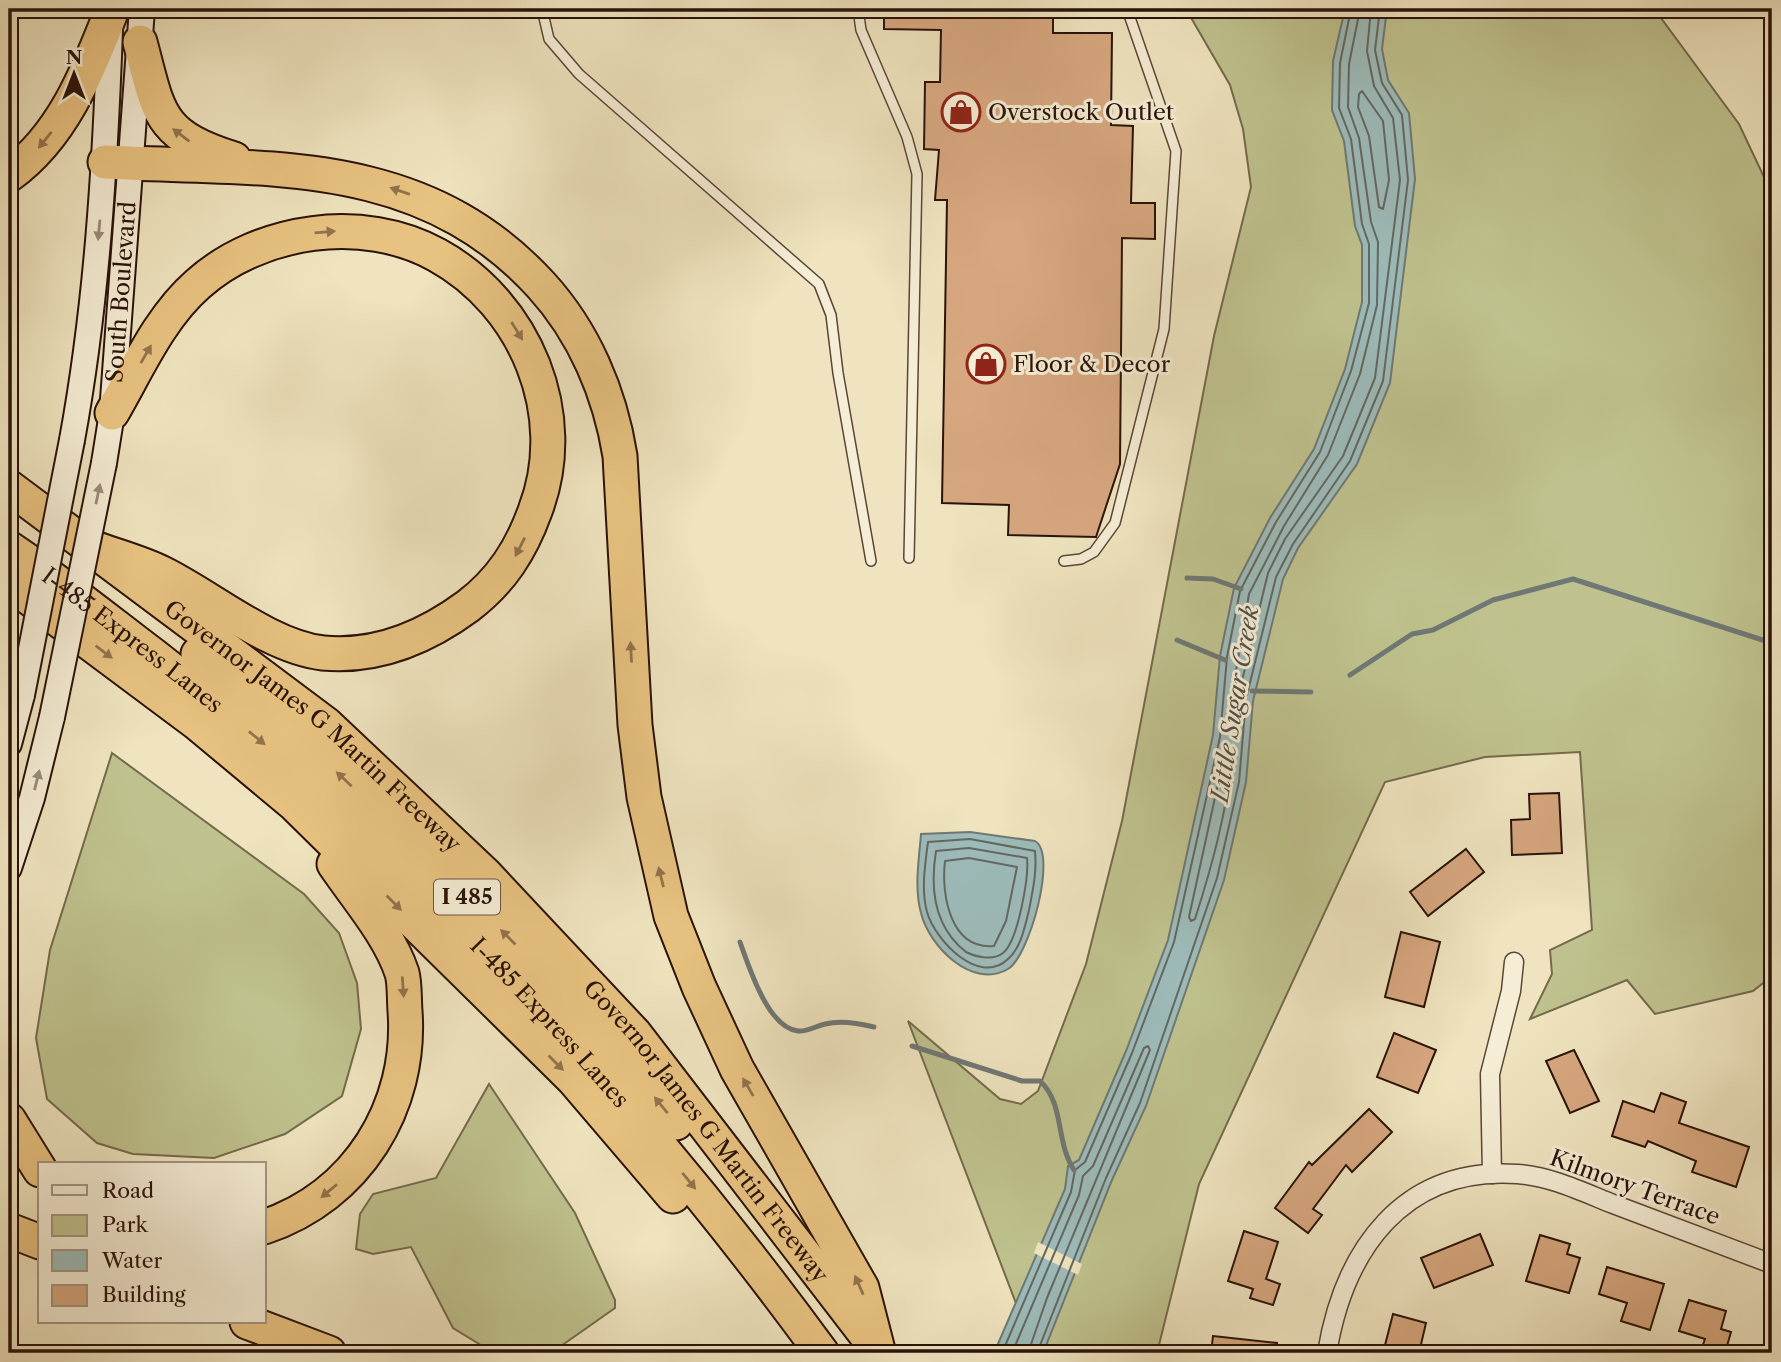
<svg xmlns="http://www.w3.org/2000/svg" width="1781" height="1362" font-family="'Libre Caslon Text',serif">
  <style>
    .green { fill: #bfc28e; stroke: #746a4c; stroke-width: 2 }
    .water { fill: #9dbcbb; stroke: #6f7874; stroke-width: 2 }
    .pier { fill: #efe4bf }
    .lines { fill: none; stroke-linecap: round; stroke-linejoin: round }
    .shore { stroke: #636762; stroke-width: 2 }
    .stream { stroke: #6f7874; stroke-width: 5 }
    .building { fill: #d7a77f; stroke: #29120a; stroke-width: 2 }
    .service-casing { stroke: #5a4637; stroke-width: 12 }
    .minor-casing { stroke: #5a4637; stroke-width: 21 }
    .secondary-casing { stroke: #29120a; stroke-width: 28 }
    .motorway-casing { stroke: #29120a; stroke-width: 37 }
    .service { stroke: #f5edd5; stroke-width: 9 }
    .minor { stroke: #f5edd5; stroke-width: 18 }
    .secondary { stroke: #f5edd5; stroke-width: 24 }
    .motorway { stroke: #e8c280; stroke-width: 33 }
    .secondary-bridge-casing { stroke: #29120a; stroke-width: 28; stroke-linecap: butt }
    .secondary-bridge { stroke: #f5edd5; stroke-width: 24 }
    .oneway { fill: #92734b }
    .oneway2 { fill: #998a7a }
    .labels { text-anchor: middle; stroke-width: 6; stroke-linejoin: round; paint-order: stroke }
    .shield { fill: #f5edd5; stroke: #665447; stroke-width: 2 }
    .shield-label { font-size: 21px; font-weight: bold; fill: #29120a }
    .poi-label { font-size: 23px; fill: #29120a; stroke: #f5edd5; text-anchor: start }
    .street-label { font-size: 23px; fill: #29120a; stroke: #f5edd5 }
    .water-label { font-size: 24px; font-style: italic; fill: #524e48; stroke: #f5edd5 }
  </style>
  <rect width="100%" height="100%" fill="#efe4bf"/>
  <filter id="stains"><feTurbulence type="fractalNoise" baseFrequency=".00286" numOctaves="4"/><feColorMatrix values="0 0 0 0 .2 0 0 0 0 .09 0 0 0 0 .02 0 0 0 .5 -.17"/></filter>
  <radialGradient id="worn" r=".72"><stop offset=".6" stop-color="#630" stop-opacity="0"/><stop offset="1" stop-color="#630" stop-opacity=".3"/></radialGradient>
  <!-- green -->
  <g class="green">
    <path d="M1186,9H1657L1661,18L1739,124L1772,194V976L1753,991L1655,1014L1627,980L1530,1019L1552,974L1550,950L1592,930L1580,752L1485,757L1385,782L1199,1184L1157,1353H1035L908,1021L1000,1099L1021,1104L1038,1091L1086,964L1122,821L1214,336L1251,187L1243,129L1230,85Z"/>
    <path d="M112,753L304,894L339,933L357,983L361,1029L342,1096L285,1134L214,1158L133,1154L97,1143L47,1099L36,1038L50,950Z"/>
    <path d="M489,1084L575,1213L615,1300V1308L551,1353H494L453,1328L411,1247L373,1254L356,1249L360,1214L373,1194L436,1178Z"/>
  </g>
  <!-- water -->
  <g class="water">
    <path d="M1345,9H1387L1382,49L1388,80L1409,113L1415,179L1390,383L1357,464L1298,548L1283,579L1253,701L1246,782L1224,880L1146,1106L1112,1180L1043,1353H994L1065,1189L1068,1166L1079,1160L1126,1051L1168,940L1213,735L1220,656L1234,588L1270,518L1314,449L1345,369L1362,302V245L1355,226L1344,141L1332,110L1333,61Z"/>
    <path d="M970,832L1035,841C1058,854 1029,957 1008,969C972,990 929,946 921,913C914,887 919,860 921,834Z"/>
  </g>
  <!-- pier -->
  <path class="pier" d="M1038,1242L1082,1264L1078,1275L1034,1253Z"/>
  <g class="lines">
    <!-- shore -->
    <g class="shore">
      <path d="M1360,9L1349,64L1348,107L1359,138L1371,222L1378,242L1377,305L1360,374L1328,455L1284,526L1249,594L1233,688L1236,691L1240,689L1268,573L1285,539L1343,456L1375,378L1400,180L1393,118L1374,86L1367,51L1371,9"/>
      <path d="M1362,91L1383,121L1389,180L1383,209L1379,207L1369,136L1358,107L1359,94Z"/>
      <path d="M1230,745L1233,748C1228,807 1213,863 1195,919L1191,921L1189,917L1226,747Z"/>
      <path d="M970,839L1035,851C1037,872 1033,889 1029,910C1025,926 1021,948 1008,959C979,987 935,940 927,912C921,890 925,865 928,842Z"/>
      <path d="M969,848L1027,858C1029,877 1018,941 1003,953C993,961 976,957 966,952C934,927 930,888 936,851Z"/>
      <path d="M969,858L1017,867L1006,921L994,946C950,950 941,894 945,861Z"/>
      <path d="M1002,1353L1071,1192L1075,1170L1085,1162L1132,1053L1174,942L1220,737L1227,657L1240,591L1276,522L1320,452L1351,371L1369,303V244L1362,224L1351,139L1339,108L1340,63L1351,9"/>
      <path d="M1012,1353L1079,1195L1083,1176L1093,1166L1144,1048L1148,1046L1150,1050L1047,1298L1028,1353"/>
      <path d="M1037,1353L1106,1178L1140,1103L1217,878L1239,782L1246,699L1276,577L1293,544L1350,461L1383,381L1408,180L1402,115L1382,83L1375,50L1380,9"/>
    </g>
    <!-- stream -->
    <g class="stream">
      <path d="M1187,578L1213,579L1241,589"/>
      <path d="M1177,640L1225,660"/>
      <path d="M1350,675L1412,634L1433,630L1493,600L1573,579L1772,643"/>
      <path d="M1252,691L1311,692"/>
      <path d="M740,942C749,967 768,1028 798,1031C807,1032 816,1026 825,1024C841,1020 858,1023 874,1027"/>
      <path d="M912,1046L1022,1081H1040C1065,1104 1055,1141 1074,1170"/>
    </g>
  </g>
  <!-- building -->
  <g class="building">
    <path d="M884,9H1053V33H1112L1111,125L1133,126L1131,203H1155V239L1122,238L1120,464L1096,537L1008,535L1009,505L942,503L947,200H935L939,150L924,149L925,82H940L941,30L884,29Z"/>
    <path d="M1559,793L1562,853L1512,855L1511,820L1530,819L1529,794Z"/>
    <path d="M1466,849L1484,872L1428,916L1410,892Z"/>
    <path d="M1401,932L1440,942L1424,1007L1385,997Z"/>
    <path d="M1394,1033L1436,1050L1418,1093L1377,1077Z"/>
    <path d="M1574,1050L1599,1101L1570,1113L1546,1061Z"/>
    <path d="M1661,1093L1686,1102L1679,1123L1749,1147L1736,1187L1692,1172L1696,1161L1648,1141L1645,1147L1612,1136L1623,1101L1654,1112Z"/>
    <path d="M1369,1109L1392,1132L1352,1172L1346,1165L1313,1209L1322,1215L1308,1233L1275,1208L1309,1162L1312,1165Z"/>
    <path d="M1244,1231L1278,1242L1266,1279L1280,1284L1273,1305L1250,1298L1253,1289L1228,1281Z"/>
    <path d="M1480,1234L1493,1265L1434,1288L1421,1258Z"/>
    <path d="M1540,1235L1570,1244L1567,1254L1580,1258L1569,1293L1526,1281Z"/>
    <path d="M1607,1267L1664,1284L1650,1330L1621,1321L1627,1303L1599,1294Z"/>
    <path d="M1689,1300L1726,1311L1721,1329L1731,1332L1725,1353H1700L1705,1339L1679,1331Z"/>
    <path d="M1393,1314L1426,1323L1419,1353H1383Z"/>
    <path d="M1213,1336L1277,1343V1353H1211Z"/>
  </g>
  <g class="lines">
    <defs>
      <g id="service">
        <path d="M542,9L549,39L579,74L819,284L831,315L838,373L871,561"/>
        <path d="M858,9L861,30L907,137L917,174L909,558"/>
        <path d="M1064,561L1081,559L1094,552L1115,523L1164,329L1176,151L1127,9"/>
      </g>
      <g id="minor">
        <path d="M1492,1174L1490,1074L1511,991L1514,962"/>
        <path d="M1327,1353C1344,1250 1403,1166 1517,1174C1550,1176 1583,1192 1613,1204C1666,1224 1719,1244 1772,1264"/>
      </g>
      <g id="secondary">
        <path d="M72,440C97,304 105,167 110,30"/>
        <path id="s1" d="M104,463L112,413L142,9"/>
        <path d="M9,744L22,695"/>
        <path d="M9,868L32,798L52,717"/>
      </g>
      <g id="motorway">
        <path d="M140,42C159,113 157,135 234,159"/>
        <path d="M105,162C267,170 421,154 541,285C584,332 610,393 620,456L635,725L644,797L671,916L699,987L737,1069L862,1288L878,1350"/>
        <path d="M9,175C62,137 87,74 110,15"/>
        <path id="s2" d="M9,487L326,724L485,874L635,1034L870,1340"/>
        <path d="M92,547C115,556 140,562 162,573C211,597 269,647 323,653C377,658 426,637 468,606C501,581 521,550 535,511C572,415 526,304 437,255C363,214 260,229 198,284C159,318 137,370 112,413"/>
        <path id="s3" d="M9,548C60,582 108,621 157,658C413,857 631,1092 822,1353"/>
        <path d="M9,583L198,724L294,804L573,1079L673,1196"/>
        <path d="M198,654C256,699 310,748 363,797C474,899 580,1007 676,1123"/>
        <path d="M9,1120L40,1170"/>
        <path d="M264,1227C357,1196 412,1107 405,1011C404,999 405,984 402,973C389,934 357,898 334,864"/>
        <path d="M9,1230L40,1242"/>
        <path d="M247,1322L329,1353"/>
      </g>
    </defs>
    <!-- service casing -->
    <use href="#service" class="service-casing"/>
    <!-- minor casing -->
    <use href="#minor" class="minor-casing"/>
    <!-- secondary casing -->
    <use href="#secondary" class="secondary-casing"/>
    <!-- motorway casing -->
    <use href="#motorway" class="motorway-casing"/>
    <!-- service -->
    <use href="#service" class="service"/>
    <!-- minor -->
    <use href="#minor" class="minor"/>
    <!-- secondary -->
    <use href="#secondary" class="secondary"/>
    <!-- motorway -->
    <use href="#motorway" class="motorway"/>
    <defs>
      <g id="secondary-bridge">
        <path d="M22,695L72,440"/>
        <path d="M52,717L104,463"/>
      </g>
    </defs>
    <!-- secondary-bridge casing -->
    <use href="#secondary-bridge" class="secondary-bridge-casing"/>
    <!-- secondary-bridge -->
    <use href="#secondary-bridge" class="secondary-bridge"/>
  </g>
  <!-- one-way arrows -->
  <defs><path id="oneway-solid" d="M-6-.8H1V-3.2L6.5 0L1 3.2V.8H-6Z" transform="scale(1.75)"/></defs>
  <g class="oneway">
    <use href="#oneway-solid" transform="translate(181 135) rotate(-143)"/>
    <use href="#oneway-solid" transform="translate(45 140) rotate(129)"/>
    <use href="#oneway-solid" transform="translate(400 191) rotate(-161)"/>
    <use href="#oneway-solid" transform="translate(325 232) rotate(-5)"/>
    <use href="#oneway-solid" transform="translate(517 331) rotate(58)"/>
    <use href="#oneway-solid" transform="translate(146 354) rotate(-60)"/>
    <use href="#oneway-solid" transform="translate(520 547) rotate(117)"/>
    <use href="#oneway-solid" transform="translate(104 652) rotate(37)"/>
    <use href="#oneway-solid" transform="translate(631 652) rotate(-93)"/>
    <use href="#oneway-solid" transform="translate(257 738) rotate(39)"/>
    <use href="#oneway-solid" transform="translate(344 779) rotate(-137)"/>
    <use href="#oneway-solid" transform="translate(661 877) rotate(-104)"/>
    <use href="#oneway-solid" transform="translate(394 903) rotate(45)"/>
    <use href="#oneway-solid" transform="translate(508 937) rotate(-135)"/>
    <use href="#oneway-solid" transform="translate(403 987) rotate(86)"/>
    <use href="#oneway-solid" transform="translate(556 1063) rotate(45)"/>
    <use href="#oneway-solid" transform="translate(748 1087) rotate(-120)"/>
    <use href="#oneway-solid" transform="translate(661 1105) rotate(-129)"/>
    <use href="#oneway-solid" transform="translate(689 1181) rotate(51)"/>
    <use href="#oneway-solid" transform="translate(329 1191) rotate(140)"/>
    <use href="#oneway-solid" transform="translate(859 1285) rotate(-114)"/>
  </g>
  <g class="oneway2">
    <use href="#oneway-solid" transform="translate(99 230) rotate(95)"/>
    <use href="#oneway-solid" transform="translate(98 494) rotate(-78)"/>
    <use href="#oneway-solid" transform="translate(37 780) rotate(-76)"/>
  </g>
  <!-- icons -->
  <defs>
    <symbol id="shop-ring" viewBox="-11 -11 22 22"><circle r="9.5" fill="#f5edd5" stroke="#8f2418" stroke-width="1.5"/><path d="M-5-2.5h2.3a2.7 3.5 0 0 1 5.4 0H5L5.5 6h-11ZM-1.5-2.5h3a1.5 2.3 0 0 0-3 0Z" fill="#8f2418"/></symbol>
  </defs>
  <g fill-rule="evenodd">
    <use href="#shop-ring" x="939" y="90" width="44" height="44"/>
    <use href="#shop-ring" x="964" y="342" width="44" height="44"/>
  </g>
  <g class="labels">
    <!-- shield labels -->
    <rect class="shield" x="434" y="879.5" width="66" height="35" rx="5"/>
    <g class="shield-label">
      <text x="467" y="904">I 485</text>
    </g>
    <!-- poi labels -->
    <g class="poi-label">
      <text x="988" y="120">Overstock Outlet</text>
      <text x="1013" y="372">Floor &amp; Decor</text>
    </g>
    <!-- street labels -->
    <g class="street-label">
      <text dy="8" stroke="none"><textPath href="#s1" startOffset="172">South Boulevard</textPath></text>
      <text dy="8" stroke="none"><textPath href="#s3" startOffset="154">I-485 Express Lanes</textPath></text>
      <text dy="8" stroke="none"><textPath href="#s2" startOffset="387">Governor James G Martin Freeway</textPath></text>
      <text dy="8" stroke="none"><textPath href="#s3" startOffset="721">I-485 Express Lanes</textPath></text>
      <text dy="8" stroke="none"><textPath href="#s2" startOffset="954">Governor James G Martin Freeway</textPath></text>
      <text transform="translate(1635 1187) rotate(20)" y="8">Kilmory Terrace</text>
    </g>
    <!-- water labels -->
    <g class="water-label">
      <text transform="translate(1235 704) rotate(-81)" y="8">Little Sugar Creek</text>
    </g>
  </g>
  <!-- margin -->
  <rect width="1781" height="1362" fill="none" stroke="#efe4bf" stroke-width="35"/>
  <rect x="10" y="10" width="1760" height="1341" fill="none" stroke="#29120a" stroke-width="3.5"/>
  <rect x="18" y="18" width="1746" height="1327" fill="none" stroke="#29120a" stroke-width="2"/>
  <!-- legend -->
  <rect x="38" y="1162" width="228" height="161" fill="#f5edd5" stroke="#a39584" stroke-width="2"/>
  <rect x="52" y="1185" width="35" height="10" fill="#f5edd5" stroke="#a39584" stroke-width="2"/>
  <text x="102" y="1198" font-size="21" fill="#29120a">Road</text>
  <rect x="52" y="1215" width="35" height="21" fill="#bfc28e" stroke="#a39584" stroke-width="2"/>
  <text x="102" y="1232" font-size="21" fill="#29120a">Park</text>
  <rect x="52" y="1250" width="35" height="21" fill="#9dbcbb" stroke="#a39584" stroke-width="2"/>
  <text x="102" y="1268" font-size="21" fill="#29120a">Water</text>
  <rect x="52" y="1285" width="35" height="21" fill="#d7a77f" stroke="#a39584" stroke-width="2"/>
  <text x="102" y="1302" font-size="21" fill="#29120a">Building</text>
  <!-- north arrow -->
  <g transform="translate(74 74)" stroke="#f5edd5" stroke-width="5" paint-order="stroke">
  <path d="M0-5L12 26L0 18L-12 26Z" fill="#29120a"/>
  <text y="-10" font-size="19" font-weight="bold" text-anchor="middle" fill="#29120a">N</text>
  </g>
  <rect width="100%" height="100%" filter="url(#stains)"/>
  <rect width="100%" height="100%" fill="url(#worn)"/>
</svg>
